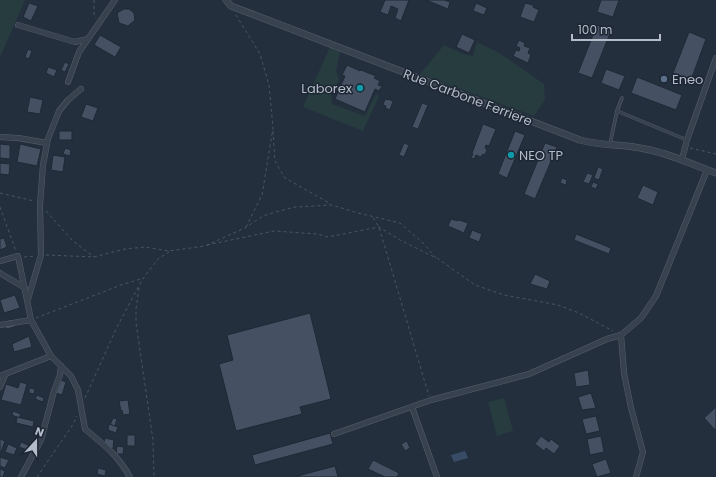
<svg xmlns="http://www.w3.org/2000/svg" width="716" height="477" font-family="Poppins,sans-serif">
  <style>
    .green { fill: #263c3f }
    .water { fill: #394c67 }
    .building { fill: #455162; stroke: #1f2835 }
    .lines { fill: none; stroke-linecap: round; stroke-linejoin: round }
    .service-casing { stroke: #565f6c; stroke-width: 3.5 }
    .minor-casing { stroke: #565f6c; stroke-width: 6 }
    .tertiary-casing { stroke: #565f6c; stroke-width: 7 }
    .path { stroke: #44595c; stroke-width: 1; stroke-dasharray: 3 3; stroke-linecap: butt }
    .service { stroke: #38414e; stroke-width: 2.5 }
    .minor { stroke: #38414e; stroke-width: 5 }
    .tertiary { stroke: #38414e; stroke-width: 6 }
    .service-dot { fill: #5c6f8a; stroke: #1d2633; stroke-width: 1.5 }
    .culture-dot { fill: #0f9aa8; stroke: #1d2633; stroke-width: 1.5 }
    .labels { text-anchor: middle; stroke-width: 3; stroke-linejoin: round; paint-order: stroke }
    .poi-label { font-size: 13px; fill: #b4bcc9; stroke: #1d2633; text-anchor: start }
    .street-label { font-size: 13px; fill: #b4bcc9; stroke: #1d2633 }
  </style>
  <rect width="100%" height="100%" fill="#242f3e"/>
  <!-- green -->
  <g class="green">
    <path d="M0,0H25L1,55L0,56Z"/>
    <path d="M477,42L501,54L544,84L545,100L534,116L420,74L444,45L463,54L473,56Z"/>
    <path d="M330,47L340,51L336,71L339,80L331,94L332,104L365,116L376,94L379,96L363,131L303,107Z"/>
    <path d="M504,398L513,431L497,436L488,402Z"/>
  </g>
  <!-- water -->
  <path class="water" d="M465,451L468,458L454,462L451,455Z"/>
  <!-- building -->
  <g class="building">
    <path d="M385,0H409L401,21L395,18L398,9L391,6L388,15L380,12Z"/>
    <path d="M426,0H444L450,2L448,9Z"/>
    <path d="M601,0H619L613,17L597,12Z"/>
    <path d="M29,3L38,6L31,21L23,17Z"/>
    <path d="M476,3L487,8L484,15L473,11Z"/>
    <path d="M525,3L533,5V7L539,10L534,22L520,17Z"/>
    <path d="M124,9H129L134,13L135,20L128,26L119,23L117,13Z"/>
    <path d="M597,25L611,31L592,78L578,73Z"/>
    <path d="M689,32L706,39L691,80L673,73Z"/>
    <path d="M462,34L475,40L469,53L456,47Z"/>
    <path d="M100,35L121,47L115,57L94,45Z"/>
    <path d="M519,40L525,43L524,46L530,48L528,53L531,55L528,63L513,56L516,50L519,51L520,48L516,46Z"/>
    <path d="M28,49L32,51L29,59L25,57Z"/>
    <path d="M65,62L69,64L65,72L61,70Z"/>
    <path d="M347,65L360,71L361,70L376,76L374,78L380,81L378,85L382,86L379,91L375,89L365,112L335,99L345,76L342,75Z"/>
    <path d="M48,67L57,70L54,77L46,73Z"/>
    <path d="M606,69L625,76L619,90L601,83Z"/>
    <path d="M637,77L682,95L676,110L631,93Z"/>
    <path d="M30,97L43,100L40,114L27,112Z"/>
    <path d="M385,99L388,100V99L393,101L390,110L385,108L386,106L383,105Z"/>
    <path d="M422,103L428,105L418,129L412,127Z"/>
    <path d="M86,104L98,108L93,121L81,117Z"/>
    <path d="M483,124L496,129L489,146L486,145L485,148L487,150L485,155L483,154L481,157L476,155L474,159L471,158L473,154L472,153Z"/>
    <rect x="59" y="131" width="13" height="9"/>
    <path d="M515,131L525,135L507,178L498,174Z"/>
    <path d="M404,143L409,145L404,157L399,155Z"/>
    <path d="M545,143L557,147L535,199L524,194Z"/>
    <path d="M0,144L10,145V159L0,158Z"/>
    <path d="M20,144L41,149L37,166L17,162Z"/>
    <path d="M65,148L71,150L70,156L63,154Z"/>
    <path d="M53,155L65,157L63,172L51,170Z"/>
    <path d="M0,163L10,164L9,175L0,174Z"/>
    <path d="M598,167L603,169L599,180L594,178Z"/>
    <path d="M587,173L593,175L589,184L583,182Z"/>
    <path d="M562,178L567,180L566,185L560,183Z"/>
    <path d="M593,182L598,184L596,189L591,187Z"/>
    <path d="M643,185L658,192L653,205L637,198Z"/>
    <path d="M451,219L458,221L459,220L468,223L464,233L448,226Z"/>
    <path d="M472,230L482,234L479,242L469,238Z"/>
    <path d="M576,234L611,248L609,254L574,240Z"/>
    <path d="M4,238L7,247L0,250V239Z"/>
    <path d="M535,274L550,281L547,289L530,284Z"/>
    <path d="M15,295L20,308L4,313L0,300Z"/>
    <path d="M310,313L331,399L300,407L302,414L236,431L219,364L233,360L227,335Z"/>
    <path d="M13,319L15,327L6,329L5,325H7L6,321Z"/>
    <path d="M29,336L32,347L14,352L12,344Z"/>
    <path d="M588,370L590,385L576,387L574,373Z"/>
    <path d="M61,380L66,382L62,395L56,393Z"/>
    <path d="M20,382L27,384L21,405L1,400L6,384L18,388Z"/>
    <path d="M29,388L35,389L34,394L29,393Z"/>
    <path d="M591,393L596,408L582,410L578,397Z"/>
    <path d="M37,395L44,398L43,402L35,399Z"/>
    <path d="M128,400L130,414L123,415L122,410L121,411L119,401Z"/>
    <path d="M716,407V431L704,418Z"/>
    <path d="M13,411L21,414L19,418L12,415Z"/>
    <path d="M596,416L600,431L586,434L582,419Z"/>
    <path d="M17,417L34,421L33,427L16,423Z"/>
    <path d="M113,418L117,419L115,426L110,425Z"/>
    <path d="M109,424L118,427L116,433L108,430Z"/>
    <path d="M330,433L333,444L255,465L252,455Z"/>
    <rect x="127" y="435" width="8" height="11"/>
    <path d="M541,436L549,442L551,439L560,446L554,454L546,448L544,451L535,444Z"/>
    <path d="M601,436L604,452L590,455L587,439Z"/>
    <path d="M105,438L114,440L113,449L103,448Z"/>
    <path d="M0,439L5,441L1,452L0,451Z"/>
    <path d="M407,441L410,448L405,451L401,444Z"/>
    <path d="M21,442L32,447L30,451L19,447Z"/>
    <path d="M8,444L17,448L14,455L5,452Z"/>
    <path d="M117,446L124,447L123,454H116Z"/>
    <path d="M0,457L9,460L5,468L0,466Z"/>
    <path d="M606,459L611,473L597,477L592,464Z"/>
    <path d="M373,460L399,473L397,477H385L368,469Z"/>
    <path d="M335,466L338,477H294Z"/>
    <path d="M98,468L106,470L105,476L97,474Z"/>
    <path d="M0,469L5,471L3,477H0Z"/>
  </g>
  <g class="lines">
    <defs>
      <g id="service">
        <path d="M617,111L687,140"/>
        <path d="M610,144L617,111L622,98"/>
      </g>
      <g id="minor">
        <path d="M18,25L75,42L88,39"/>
        <path d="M68,82L79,52L115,0"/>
        <path d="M0,137L18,138L47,143"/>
        <path d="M682,159L687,140L716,58"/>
        <path d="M0,261L18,256L31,320L51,356L71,376L78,390L85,429C104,445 117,454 130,477"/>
        <path d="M0,273L25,288"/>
        <path d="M28,299L41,255L40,205L43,165L48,139L59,111L68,100L81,89"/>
        <path d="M0,325L31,320"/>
        <path d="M621,335L624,373L631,408L643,452L636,477"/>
        <path d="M0,376L51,356"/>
        <path d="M0,387L5,375"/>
        <path d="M412,407L437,477"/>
        <path d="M334,434L431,400L529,374L607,339L621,335L641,318L656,296L707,170"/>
        <path d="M21,477L41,440L54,391L60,375L61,366"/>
      </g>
      <path id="tertiary" d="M226,0L231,6L580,140C601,146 624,144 645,149C670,153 692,165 716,173"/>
    </defs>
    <!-- service casing -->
    <use href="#service" class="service-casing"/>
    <!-- minor casing -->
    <use href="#minor" class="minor-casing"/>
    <!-- tertiary casing -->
    <use href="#tertiary" class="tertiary-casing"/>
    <!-- path -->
    <g class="path">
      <path d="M94,0V15L96,18"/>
      <path d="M236,15L260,54L269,85L273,128L262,195L246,227"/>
      <path d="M273,131L275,161L285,178L331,204"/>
      <path d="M690,148L716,154"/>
      <path d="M0,193L34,201"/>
      <path d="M0,207L16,251"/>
      <path d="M46,211L73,241L94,257"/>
      <path d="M373,218L379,227L429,396"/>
      <path d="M207,245L274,231L317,234L328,237L379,227L400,240L434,257"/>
      <path d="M46,255L94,257L125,249L145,247L169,251L205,246L245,228L263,216L279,211L295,207L332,205L358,213L400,223L423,243L436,258"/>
      <path d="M24,257L35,256"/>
      <path d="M437,258L475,285L504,295L558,305L579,313L613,331"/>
      <path d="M139,288L136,309V323L153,440L154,477"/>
      <path d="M36,318L121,285L144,278"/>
      <path d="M85,398L117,327L142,280L158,259L169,252"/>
      <path d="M37,477L72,426L77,416"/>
    </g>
    <!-- service -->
    <use href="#service" class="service"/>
    <!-- minor -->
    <use href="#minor" class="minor"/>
    <!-- tertiary -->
    <use href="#tertiary" class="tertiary"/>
  </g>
  <!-- markers -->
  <circle class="service-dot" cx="664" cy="79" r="4"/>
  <g class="culture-dot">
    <circle cx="360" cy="88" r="4"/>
    <circle cx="511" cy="155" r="4"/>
  </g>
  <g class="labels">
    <!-- poi labels -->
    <g class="poi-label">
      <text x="672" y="84">Eneo</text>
      <text x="352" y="93" text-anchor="end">Laborex</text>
      <text x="519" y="160">NEO TP</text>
    </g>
    <!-- street labels -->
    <g class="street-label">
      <text transform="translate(468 97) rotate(21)" y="5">Rue Carbone Ferriere</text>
    </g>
  </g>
  <!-- north arrow -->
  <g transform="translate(36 441) rotate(21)" stroke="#1d2633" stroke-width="3" paint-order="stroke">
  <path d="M0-3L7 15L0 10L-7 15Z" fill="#b4bcc9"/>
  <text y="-6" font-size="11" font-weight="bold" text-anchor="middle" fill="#b4bcc9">N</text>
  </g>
  <!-- scale -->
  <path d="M572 34v6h88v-6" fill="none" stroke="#b4bcc9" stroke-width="2"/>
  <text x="578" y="34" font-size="12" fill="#b4bcc9" stroke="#1d2633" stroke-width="3" paint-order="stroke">100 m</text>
</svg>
